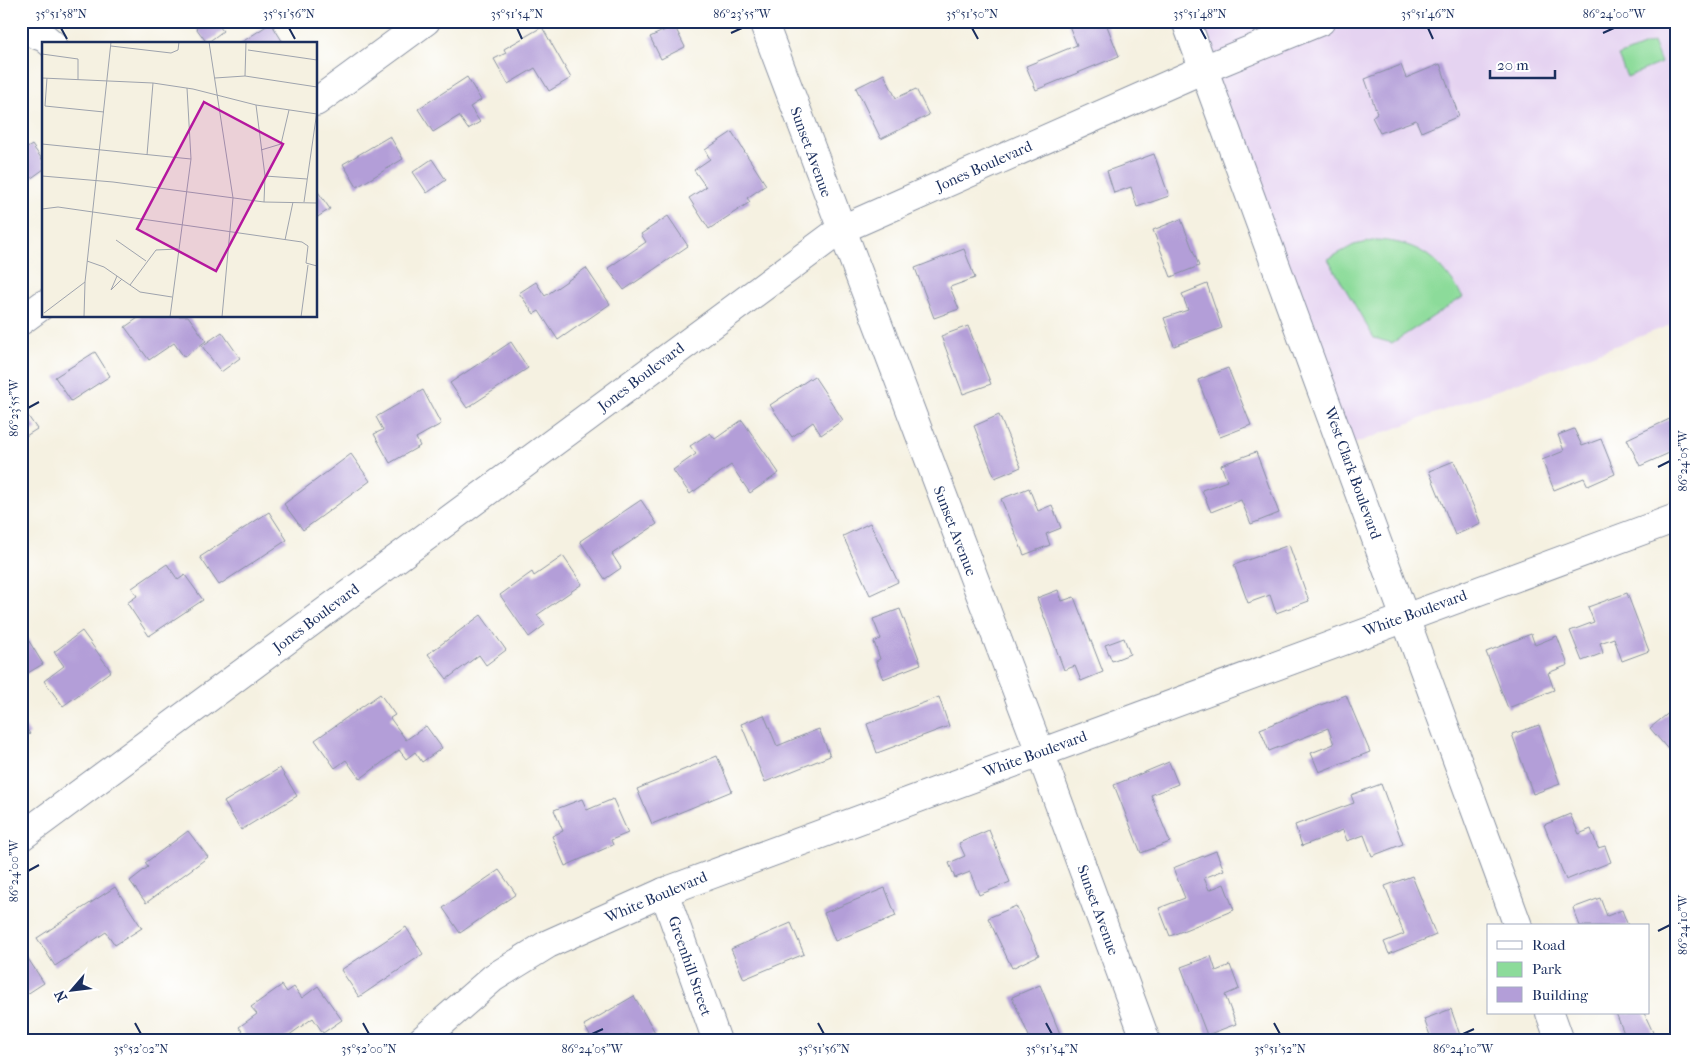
<svg xmlns="http://www.w3.org/2000/svg" width="1697" height="1062" font-family="'IM FELL French Canon',serif">
  <style>
    .built { fill: #e5d3f1 }
    .green { fill: #8cdb9a; stroke: #54857c }
    .building { fill: #b39ed8 }
    .lines { fill: none; stroke-linecap: round; stroke-linejoin: round }
    .minor-casing { stroke: #8890a0; stroke-width: 30 }
    .minor { stroke: #fff; stroke-width: 28 }
    .ticks { fill: none; stroke: #1b2f5e; stroke-width: 2 }
    .labels { text-anchor: middle; stroke-width: 4.5; stroke-linejoin: round; paint-order: stroke }
    .street-label { font-size: 15px; fill: #1b2f5e; stroke: #fff }
    .inset-road { fill: none; stroke: #9ea3ad; stroke-width: 1 }
    .view { fill: #b5179e; fill-opacity: 0.15; stroke: #b5179e; stroke-width: 2.5 }
    .inset-edge { fill: none; stroke: #1b2f5e; stroke-width: 2.5 }
    .neatline { fill: none; stroke: #1b2f5e; stroke-width: 2 }
    .ticks-label { font-size: 12px; text-anchor: middle; fill: #1b2f5e }
  </style>
  <rect width="100%" height="100%" fill="#fff"/>
  <filter id="ink" filterUnits="userSpaceOnUse"><feTurbulence type="fractalNoise" baseFrequency=".02" numOctaves="2"/><feDisplacementMap in="SourceGraphic" scale="10" xChannelSelector="R" yChannelSelector="G"/><feConvolveMatrix kernelMatrix="1 2 1 2 8 2 1 2 1" color-interpolation-filters="sRGB"/></filter>
  <filter id="wash" filterUnits="userSpaceOnUse"><feTurbulence type="fractalNoise" baseFrequency=".0096" numOctaves="4" result="noise"/><feDisplacementMap in="SourceGraphic" scale="20" xChannelSelector="R" yChannelSelector="G"/><feGaussianBlur stdDeviation="1.12" result="paint"/><feColorMatrix in="noise" values="0 0 0 0 0 0 0 0 0 0 0 0 0 0 0 0 0 1.4 0 .05"/><feComposite in="paint" operator="in"/></filter>
  <g filter="url(#wash)">
    <rect width="100%" height="100%" fill="#f5f1e1"/>
    <!-- built -->
    <path class="built" d="M1187,21H1676V323L1343,448Z"/>
    <!-- green -->
    <g class="green">
      <path d="M1653,42L1661,63L1627,77L1618,56Z"/>
      <path d="M1377,240C1423,243 1439,260 1463,297L1392,343L1374,338L1328,259L1354,245Z"/>
    </g>
    <g id="blocks">
      <!-- building -->
      <g class="building">
        <path d="M198,21H215L223,31L207,43L194,25Z"/>
        <path d="M660,21H672L685,47L661,59L650,37L665,30Z"/>
        <path d="M1067,21H1105L1119,56L1036,90L1026,66L1077,45Z"/>
        <path d="M271,23L284,44H239Z"/>
        <path d="M542,27L571,78L549,91L535,68L508,84L494,59L506,53L504,49Z"/>
        <path d="M1440,64L1459,116L1421,132L1416,120L1380,133L1372,117L1377,113L1365,79L1401,65L1406,78Z"/>
        <path d="M884,74L896,98L916,89L929,115L881,139L856,88Z"/>
        <path d="M467,77L481,100L470,107L480,122L468,129L459,116L433,132L418,109Z"/>
        <path d="M732,132L766,185L747,198L750,202L709,229L689,198L706,187L694,170L710,159L705,150Z"/>
        <path d="M390,136L403,159L357,187L343,164Z"/>
        <path d="M32,145L44,162V169L26,182L21,175V152Z"/>
        <path d="M1154,154L1169,196L1137,207L1131,187L1114,193L1107,171Z"/>
        <path d="M432,159L446,180L427,193L413,172Z"/>
        <path d="M316,189L330,209L316,218Z"/>
        <path d="M668,216L688,246L624,290L608,268L646,242L641,234Z"/>
        <path d="M1181,219L1199,266L1171,277L1153,230Z"/>
        <path d="M964,249L975,278L950,287L959,309L934,318L915,268Z"/>
        <path d="M586,268L610,304L558,340L539,311L534,314L519,293L536,282L545,296Z"/>
        <path d="M1207,284L1222,328L1174,346L1164,318L1188,310L1182,294Z"/>
        <path d="M141,316H188L206,341L184,357L174,343L149,360L125,327Z"/>
        <path d="M968,326L991,384L963,394L941,336Z"/>
        <path d="M222,332L240,358L221,372L202,346Z"/>
        <path d="M511,342L528,368L467,408L450,383Z"/>
        <path d="M95,352L110,376L71,401L55,377Z"/>
        <path d="M1228,368L1251,425L1220,437L1198,380Z"/>
        <path d="M814,376L843,420L821,435L813,422L792,437L770,405Z"/>
        <path d="M423,390L441,424L416,438L420,446L390,463L374,434L383,430L376,417Z"/>
        <path d="M21,406L37,429L21,439Z"/>
        <path d="M999,415L1021,467L995,478L974,426Z"/>
        <path d="M1676,416V450L1640,466L1627,439Z"/>
        <path d="M742,420L779,473L750,493L731,465L690,494L673,470L696,454L690,446L710,433L715,439Z"/>
        <path d="M1574,429L1582,446L1601,439L1615,474L1588,486L1584,478L1554,490L1542,460L1564,451L1558,435Z"/>
        <path d="M1256,452L1279,513L1251,524L1241,500L1211,512L1202,490L1227,481L1221,465Z"/>
        <path d="M351,454L370,481L303,530L284,504Z"/>
        <path d="M1454,461L1481,524L1455,535L1429,471Z"/>
        <path d="M1029,488L1038,511L1052,505L1061,528L1046,534L1050,545L1024,555L1001,499Z"/>
        <path d="M641,500L657,524L612,554L621,568L605,579L580,541Z"/>
        <path d="M269,512L287,540L219,585L200,557Z"/>
        <path d="M870,523L898,582L870,595L843,536Z"/>
        <path d="M1289,545L1309,601L1276,613L1270,595L1248,603L1234,565Z"/>
        <path d="M563,556L582,584L537,615L545,625L529,637L500,595L532,572L534,576Z"/>
        <path d="M167,564L178,580L185,575L203,600L149,636L127,603L137,596L132,588Z"/>
        <path d="M1058,590L1062,601L1074,597L1103,672L1081,681L1075,666L1064,670L1037,598Z"/>
        <path d="M1627,593L1649,651L1622,661L1614,638L1600,643L1603,653L1582,661L1570,631L1594,622L1588,607Z"/>
        <path d="M900,609L921,664L883,679L876,661L880,659L874,642L881,639L873,619Z"/>
        <path d="M481,615L506,650L486,665L479,655L447,679L428,654Z"/>
        <path d="M82,631L111,671L63,706L44,681L64,666L54,652Z"/>
        <path d="M24,633L43,664L21,677V635Z"/>
        <path d="M1531,634L1535,645L1557,636L1568,665L1548,673L1554,690L1508,708L1486,652Z"/>
        <path d="M1124,638L1130,654L1112,661L1105,645Z"/>
        <path d="M380,694L395,715L390,718L406,740L426,726L442,748L422,762L415,752L406,759L399,750L360,779L346,760L335,768L315,740Z"/>
        <path d="M1346,695L1370,752L1319,772L1311,753L1334,744L1328,728L1269,751L1260,729Z"/>
        <path d="M939,697L949,726L877,753L867,724Z"/>
        <path d="M1676,707V759L1650,728Z"/>
        <path d="M764,715L777,746L819,729L830,756L765,782L741,724Z"/>
        <path d="M21,720L30,734L21,740Z"/>
        <path d="M1539,725L1560,784L1533,794L1512,734Z"/>
        <path d="M717,756L732,791L652,824L637,789Z"/>
        <path d="M1169,762L1178,784L1151,795L1170,842L1141,853L1114,785Z"/>
        <path d="M280,768L297,796L241,830L224,802Z"/>
        <path d="M1381,784L1403,844L1372,856L1364,835L1347,841L1343,830L1302,846L1295,825L1354,803L1351,795Z"/>
        <path d="M582,799L587,810L613,799L628,833L611,840L613,845L565,866L552,836L563,831L554,810Z"/>
        <path d="M1570,814L1579,834L1591,829L1598,848L1605,846L1611,862L1566,880L1544,825Z"/>
        <path d="M989,830L1010,882L979,895L970,872L955,878L949,863L965,856L959,843Z"/>
        <path d="M188,831L208,857L146,903L130,881L148,867L145,863Z"/>
        <path d="M1216,851L1224,870L1204,878L1209,890L1224,884L1234,910L1170,936L1159,908L1185,898L1173,868Z"/>
        <path d="M499,870L516,894L460,933L443,908Z"/>
        <path d="M1412,876L1436,935L1389,954L1384,942L1404,934L1385,886Z"/>
        <path d="M115,887L142,928L115,945L106,932L55,966L37,938Z"/>
        <path d="M885,888L896,916L835,941L824,913Z"/>
        <path d="M1600,898L1607,916L1622,910L1628,926H1580L1573,908Z"/>
        <path d="M1016,906L1039,955L1012,968L988,918Z"/>
        <path d="M791,923L804,954L744,979L731,949Z"/>
        <path d="M406,927L423,954L359,997L341,970Z"/>
        <path d="M25,954L44,983L21,998V956Z"/>
        <path d="M1211,956L1216,971L1230,965L1239,989L1225,995L1236,1024L1207,1035L1181,967Z"/>
        <path d="M282,985L287,992L294,987L302,998L318,986L342,1020L323,1033L313,1018L281,1041H249L239,1027L257,1014L251,1007Z"/>
        <path d="M1040,985L1063,1041H1031L1012,997Z"/>
        <path d="M634,996L656,1034L644,1041H631L628,1034L617,1041H593L584,1025Z"/>
        <path d="M1451,1009L1462,1041H1432L1424,1019Z"/>
        <path d="M1616,1013H1644L1656,1039L1627,1041Z"/>
      </g>
    </g>
  </g>
  <g filter="url(#ink)">
    <use href="#blocks" fill-opacity="0" stroke="#8890a0" stroke-width="1"/>
    <g class="lines">
      <defs>
        <g id="minor">
          <path d="M763,21L1040,752L1146,1041"/>
          <path d="M1186,21L1518,926"/>
          <path d="M21,29L45,38L52,44"/>
          <path d="M316,102L426,21"/>
          <path d="M21,321L44,304"/>
          <path d="M21,837L840,230L1204,69L1321,21"/>
          <path d="M664,892L717,1041"/>
          <path d="M1550,1013L1560,1041"/>
          <path d="M421,1041L493,978L548,944L664,892L1676,518"/>
        </g>
      </defs>
      <!-- minor casing -->
      <use href="#minor" class="minor-casing"/>
      <!-- minor -->
      <use href="#minor" class="minor"/>
    </g>
  </g>
  <!-- ticks -->
  <path class="ticks" d="M61,28L67,39M289,28L295,39M517,28L522,39M972,28L978,39M1200,28L1206,39M1428,28L1433,39M731,33L742,28M1603,33L1614,28M28,408L39,402M1658,467L1670,461M28,871L39,865M1658,931L1670,925M135,1023L141,1034M363,1023L369,1034M818,1023L824,1034M1046,1023L1052,1034M1274,1023L1280,1034M592,1034L603,1029M1463,1034L1474,1029"/>
  <g class="labels">
    <!-- street labels -->
    <g class="street-label">
      <text transform="translate(811 152) rotate(70)" y="5">Sunset Avenue</text>
      <text transform="translate(984 166) rotate(-24)" y="5">Jones Boulevard</text>
      <text transform="translate(641 377) rotate(-37)" y="5">Jones Boulevard</text>
      <text transform="translate(1353 473) rotate(70)" y="5">West Clark Boulevard</text>
      <text transform="translate(955 531) rotate(69)" y="5">Sunset Avenue</text>
      <text transform="translate(1415 613) rotate(-20)" y="5">White Boulevard</text>
      <text transform="translate(316 618) rotate(-37)" y="5">Jones Boulevard</text>
      <text transform="translate(1035 754) rotate(-20)" y="5">White Boulevard</text>
      <text transform="translate(656 897) rotate(-23)" y="5">White Boulevard</text>
      <text transform="translate(1098 910) rotate(70)" y="5">Sunset Avenue</text>
      <text transform="translate(690 966) rotate(71)" y="5">Greenhill Street</text>
    </g>
  </g>
  <!-- overview -->
  <g transform="translate(42 42)">
    <rect width="275" height="275" fill="#f5f1e1"/>
    <path class="inset-road" d="M167,0L191,156L180,275M69,4L129,11L136,8L137,0M206,8L275,18M0,12L36,17V38M203,34L204,0M0,36L111,41L151,47L214,63L275,72M5,36L3,64L62,70M173,36L203,34L275,45M214,63L223,134L222,160M0,102L149,117M219,108L239,102L247,68M105,113L111,41M0,134L71,140L222,160L275,161M223,134L265,137M262,160L275,69M0,167L16,165L260,200L266,204L264,221L275,224M74,198L104,219M243,198L251,160M45,219L62,225L98,250L130,255M75,234L69,248L80,237M88,243L114,208L136,207M2,271L43,240M42,275L43,240L69,0M128,275L149,117L145,46M259,275L266,223"/>
    <path class="view" d="M162,60L241,102L174,229L95,187Z"/>
    <rect width="275" height="275" class="inset-edge"/>
  </g>
  <!-- margin -->
  <rect width="1697" height="1062" fill="none" stroke="#fff" stroke-width="55"/>
  <!-- legend -->
  <rect x="1487" y="924" width="162" height="90" fill="#ffffff" stroke="#a4acbf"/>
  <rect x="1497" y="941" width="25" height="8" fill="#ffffff" stroke="#a4acbf"/>
  <text x="1532" y="950" font-size="15" fill="#1b2f5e">Road</text>
  <rect x="1497" y="962" width="25" height="15" fill="#8cdb9a" stroke="#a4acbf"/>
  <text x="1532" y="974" font-size="15" fill="#1b2f5e">Park</text>
  <rect x="1497" y="987" width="25" height="15" fill="#b39ed8" stroke="#a4acbf"/>
  <text x="1532" y="1000" font-size="15" fill="#1b2f5e">Building</text>
  <!-- north arrow -->
  <g transform="translate(72 990) rotate(242)" stroke="#ffffff" stroke-width="4" paint-order="stroke">
  <path d="M0-4L9 19L0 12L-9 19Z" fill="#1b2f5e"/>
  <text y="-8" font-size="14" font-weight="bold" text-anchor="middle" fill="#1b2f5e">N</text>
  </g>
  <!-- scale -->
  <path d="M1490 70v8h65v-8" fill="none" stroke="#1b2f5e" stroke-width="2.5"/>
  <text x="1497" y="70" font-size="15" fill="#1b2f5e" stroke="#ffffff" stroke-width="4" paint-order="stroke">20 m</text>
  <rect x="28" y="28" width="1642" height="1006" class="neatline"/>
  <g class="ticks-label">
    <text x="61" y="18">35°51'58"N</text>
    <text x="289" y="18">35°51'56"N</text>
    <text x="517" y="18">35°51'54"N</text>
    <text x="742" y="18">86°23'55"W</text>
    <text x="972" y="18">35°51'50"N</text>
    <text x="1200" y="18">35°51'48"N</text>
    <text x="1428" y="18">35°51'46"N</text>
    <text x="1614" y="18">86°24'00"W</text>
    <text transform="translate(14 408) rotate(-90)" y="4">86°23'55"W</text>
    <text transform="translate(1683 461) rotate(-90)" y="4">86°24'05"W</text>
    <text transform="translate(14 871) rotate(-90)" y="4">86°24'00"W</text>
    <text transform="translate(1683 925) rotate(-90)" y="4">86°24'10"W</text>
    <text x="141" y="1053">35°52'02"N</text>
    <text x="369" y="1053">35°52'00"N</text>
    <text x="592" y="1053">86°24'05"W</text>
    <text x="824" y="1053">35°51'56"N</text>
    <text x="1052" y="1053">35°51'54"N</text>
    <text x="1280" y="1053">35°51'52"N</text>
    <text x="1463" y="1053">86°24'10"W</text>
  </g>
</svg>
